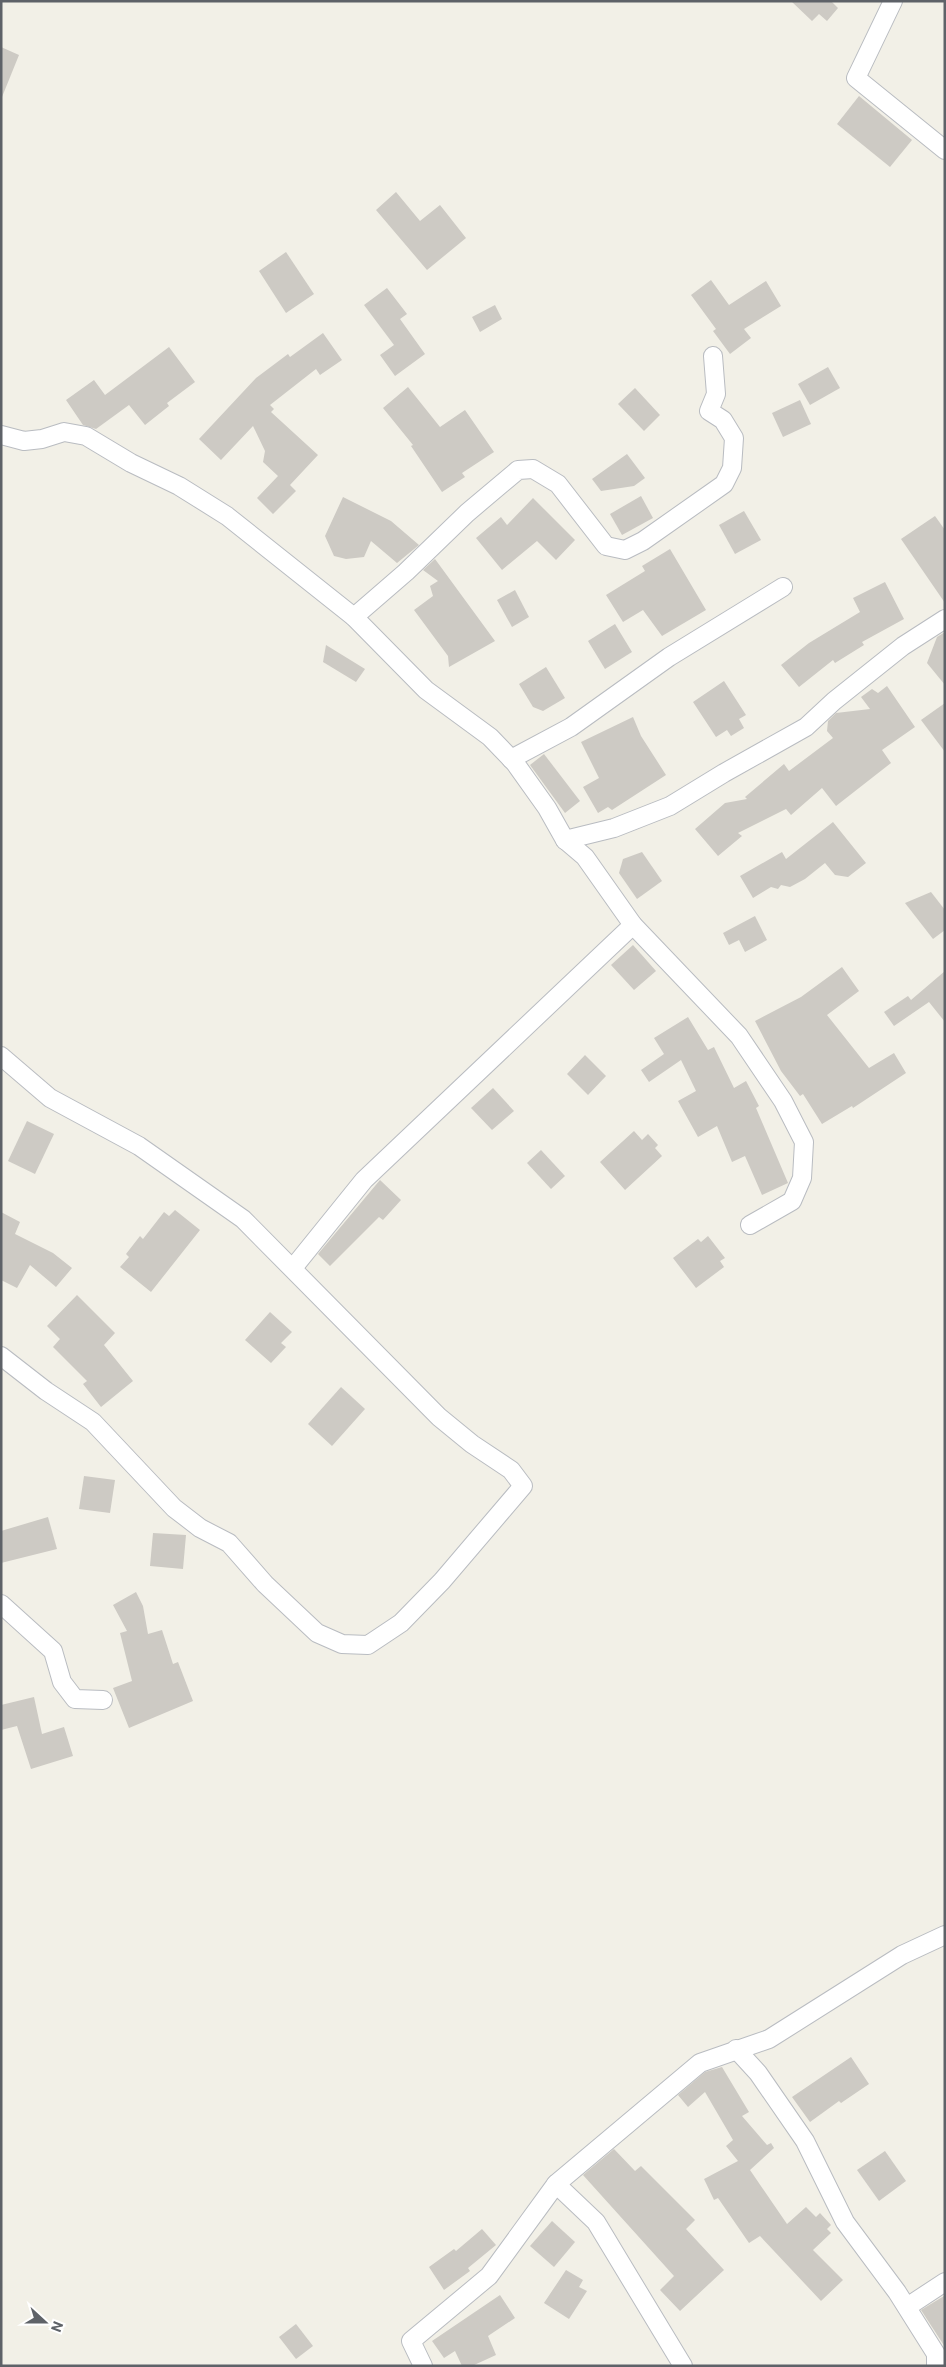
<svg xmlns="http://www.w3.org/2000/svg" width="946" height="2367" font-family="Roboto,sans-serif">
  <style>
    .building { fill: #cdcac4 }
    .lines { fill: none; stroke-linecap: round; stroke-linejoin: round }
    .minor-casing { stroke: #b9bcc1; stroke-width: 20 }
    .minor { stroke: #fff; stroke-width: 18 }
  </style>
  <rect width="100%" height="100%" fill="#f2f0e7"/>
  <!-- building -->
  <g class="building">
    <path d="M791,1H831L838,8L827,21L819,14L812,21Z"/>
    <path d="M1,47L19,55L2,97H1Z"/>
    <path d="M859,96L912,140L890,167L837,124Z"/>
    <path d="M396,192L420,221L440,205L466,238L427,270L376,210Z"/>
    <path d="M286,252L314,294L286,313L259,271Z"/>
    <path d="M711,280L729,305L766,281L781,306L744,329L751,338L730,354L713,331L716,329L691,295Z"/>
    <path d="M387,288L407,314L400,319L425,354L395,376L380,355L394,345L364,305Z"/>
    <path d="M495,305L502,319L480,332L472,317Z"/>
    <path d="M323,333L342,360L320,375L316,369L270,405L274,409L271,412L318,455L290,485L296,491L273,514L257,498L278,476L263,462L265,451L253,426L221,460L199,439L256,378L288,354L290,357Z"/>
    <path d="M169,347L195,382L167,403L169,406L145,425L129,405L96,429L83,425L66,400L94,380L105,395Z"/>
    <path d="M828,367L840,388L810,405L798,384Z"/>
    <path d="M408,387L440,427L465,410L494,452L462,473L465,477L442,492L411,446L413,445L383,408Z"/>
    <path d="M635,388L660,415L644,431L618,404Z"/>
    <path d="M800,400L811,424L783,437L772,413Z"/>
    <path d="M627,454L645,478L634,486L601,491L592,479Z"/>
    <path d="M641,496L653,518L622,535L610,514Z"/>
    <path d="M343,497L391,521L419,545L397,563L371,541L364,557L346,559L334,556L325,536Z"/>
    <path d="M533,498L575,540L556,560L537,541L502,570L476,538L501,517L507,525Z"/>
    <path d="M744,511L761,540L735,554L719,525Z"/>
    <path d="M935,516L945,530V603L901,539Z"/>
    <path d="M670,549L706,610L662,636L643,610L623,622L606,595L645,571L642,566Z"/>
    <path d="M435,559L495,641L449,667L448,656L414,610L433,596L430,586L438,581L423,570Z"/>
    <path d="M885,582L904,619L862,642L864,645L835,663L833,660L799,687L781,665L809,643L860,612L853,598Z"/>
    <path d="M515,590L529,617L512,627L497,600Z"/>
    <path d="M615,624L632,652L605,669L588,641Z"/>
    <path d="M945,632V685L927,663L937,637Z"/>
    <path d="M326,645L365,669L356,682L323,662Z"/>
    <path d="M546,667L565,698L543,711L533,707L519,684Z"/>
    <path d="M724,681L746,715L739,719L744,728L731,736L727,730L716,737L693,702Z"/>
    <path d="M887,686L915,727L882,750L891,763L836,806L822,788L791,815L786,809L738,833L742,836L718,856L695,829L725,803L747,799L745,797L784,764L789,771L833,738L827,731L828,721L836,713L870,709L861,697L872,689L878,693Z"/>
    <path d="M945,703V752L921,720Z"/>
    <path d="M633,717L641,736L666,775L612,810L608,807L598,813L583,787L599,778L581,742Z"/>
    <path d="M544,754L580,801L565,813L530,765Z"/>
    <path d="M833,822L866,863L848,877L835,875L825,863L805,879L790,887L781,885L778,889L771,887L753,898L740,876L782,852L786,859Z"/>
    <path d="M642,852L662,881L637,899L619,873L623,859Z"/>
    <path d="M931,892L945,910V930L933,939L905,903Z"/>
    <path d="M755,916L767,940L745,952L739,940L729,945L723,933Z"/>
    <path d="M633,945L656,971L634,990L611,965Z"/>
    <path d="M842,967L859,991L827,1015L869,1068L894,1053L906,1073L853,1108L852,1106L822,1124L803,1094L800,1096L781,1071L755,1021L801,997Z"/>
    <path d="M945,971V1022L929,1002L894,1026L884,1012L908,996L911,1000Z"/>
    <path d="M688,1017L708,1050L714,1047L734,1088L746,1081L759,1106L756,1108L788,1183L762,1195L745,1156L732,1162L717,1126L698,1137L678,1101L696,1091L681,1060L649,1082L641,1070L664,1054L654,1038Z"/>
    <path d="M585,1055L606,1076L588,1095L567,1074Z"/>
    <path d="M493,1088L514,1111L492,1130L471,1108Z"/>
    <path d="M27,1121L54,1134L35,1174L8,1161Z"/>
    <path d="M634,1131L642,1140L648,1134L658,1145L655,1148L662,1156L625,1190L600,1162Z"/>
    <path d="M541,1150L565,1176L551,1189L527,1163Z"/>
    <path d="M380,1180L401,1200L383,1220L379,1217L330,1266L318,1254Z"/>
    <path d="M175,1210L200,1230L151,1292L120,1267L129,1257L126,1254L140,1236L143,1239L164,1212L169,1216Z"/>
    <path d="M1,1212L20,1222L15,1234L53,1253L72,1268L56,1287L30,1265L17,1288L1,1280Z"/>
    <path d="M708,1236L725,1258L720,1261L724,1267L696,1288L673,1258L698,1239L701,1242Z"/>
    <path d="M77,1295L115,1333L104,1345L133,1381L101,1407L83,1384L87,1381L53,1347L60,1339L47,1326Z"/>
    <path d="M270,1312L292,1332L281,1343L286,1347L271,1363L245,1340Z"/>
    <path d="M341,1387L365,1409L332,1446L308,1424Z"/>
    <path d="M84,1476L115,1480L110,1513L79,1509Z"/>
    <path d="M48,1517L57,1549L1,1563V1531Z"/>
    <path d="M153,1533L186,1535L183,1569L150,1566Z"/>
    <path d="M136,1592L143,1606L148,1634L162,1630L173,1664L178,1662L193,1701L129,1728L113,1688L132,1681L120,1633L127,1631L113,1605Z"/>
    <path d="M34,1697L42,1734L64,1727L73,1756L31,1769L17,1726L1,1730V1705Z"/>
    <path d="M851,2057L869,2084L841,2103L839,2101L810,2122L792,2097Z"/>
    <path d="M722,2067L749,2112L742,2116L767,2145L771,2143L774,2148L750,2170L787,2224L806,2207L816,2217L820,2213L831,2225L827,2229L831,2233L813,2250L843,2280L821,2301L760,2236L749,2243L718,2198L714,2200L704,2179L738,2161L726,2146L733,2140L705,2092L688,2107L678,2095L705,2072Z"/>
    <path d="M614,2149L635,2171L641,2166L695,2220L686,2229L724,2270L680,2311L660,2290L674,2276L583,2175Z"/>
    <path d="M885,2151L906,2181L879,2201L857,2170Z"/>
    <path d="M552,2221L575,2242L554,2267L530,2246Z"/>
    <path d="M482,2229L496,2245L468,2268L470,2271L444,2290L429,2267L454,2249L456,2251Z"/>
    <path d="M566,2270L583,2280L579,2287L587,2291L569,2319L544,2303Z"/>
    <path d="M500,2295L515,2318L488,2336L496,2355L472,2366H462L455,2351L444,2358L432,2341Z"/>
    <path d="M944,2296L945,2298V2347L921,2310Z"/>
    <path d="M296,2324L313,2346L296,2359L279,2337Z"/>
  </g>
  <g class="lines">
    <defs>
      <g id="minor">
        <path d="M893,1L856,78L945,150"/>
        <path d="M1,435L24,441L42,439L64,432L86,436L131,463L179,486L227,516L354,617L426,690L490,737L515,763L547,808L565,840L614,828L670,806L724,773L806,727L834,701L903,646L945,619"/>
        <path d="M354,617L406,572L467,513L518,470L533,469L558,484L606,546L625,550L643,541L724,484L732,468L734,438L723,420L709,411L716,394L713,356"/>
        <path d="M511,759L571,727L669,657L783,587"/>
        <path d="M565,840L585,857L633,925L739,1036L783,1101L804,1142L802,1178L792,1201L750,1225"/>
        <path d="M1,1056L50,1098L139,1146L243,1219L439,1417L472,1444L511,1470L523,1486L442,1581L401,1623L368,1645L342,1644L317,1633L265,1584L229,1543L200,1528L174,1508L93,1422L46,1391L1,1356"/>
        <path d="M293,1268L364,1180L633,925"/>
        <path d="M1,1604L53,1651L62,1682L75,1699L103,1700"/>
        <path d="M736,2049L758,2073L805,2141L845,2222L897,2292L936,2354V2366"/>
        <path d="M556,2184L700,2063L769,2039L902,1955L945,1935"/>
        <path d="M907,2307L945,2282"/>
        <path d="M423,2366L411,2341L489,2276L556,2184L596,2222L683,2366"/>
      </g>
    </defs>
    <!-- minor casing -->
    <use href="#minor" class="minor-casing"/>
    <!-- minor -->
    <use href="#minor" class="minor"/>
  </g>
  <!-- border -->
  <rect width="946" height="2367" fill="none" stroke="#5e6268" stroke-width="5"/>
  <!-- north arrow -->
  <g transform="translate(45 2322) rotate(111)" stroke="#ffffff" stroke-width="4" paint-order="stroke">
  <path d="M0-4L9 19L0 12L-9 19Z" fill="#5e6268"/>
  <text y="-8" font-size="14" font-weight="bold" text-anchor="middle" fill="#5e6268">N</text>
  </g>
</svg>
